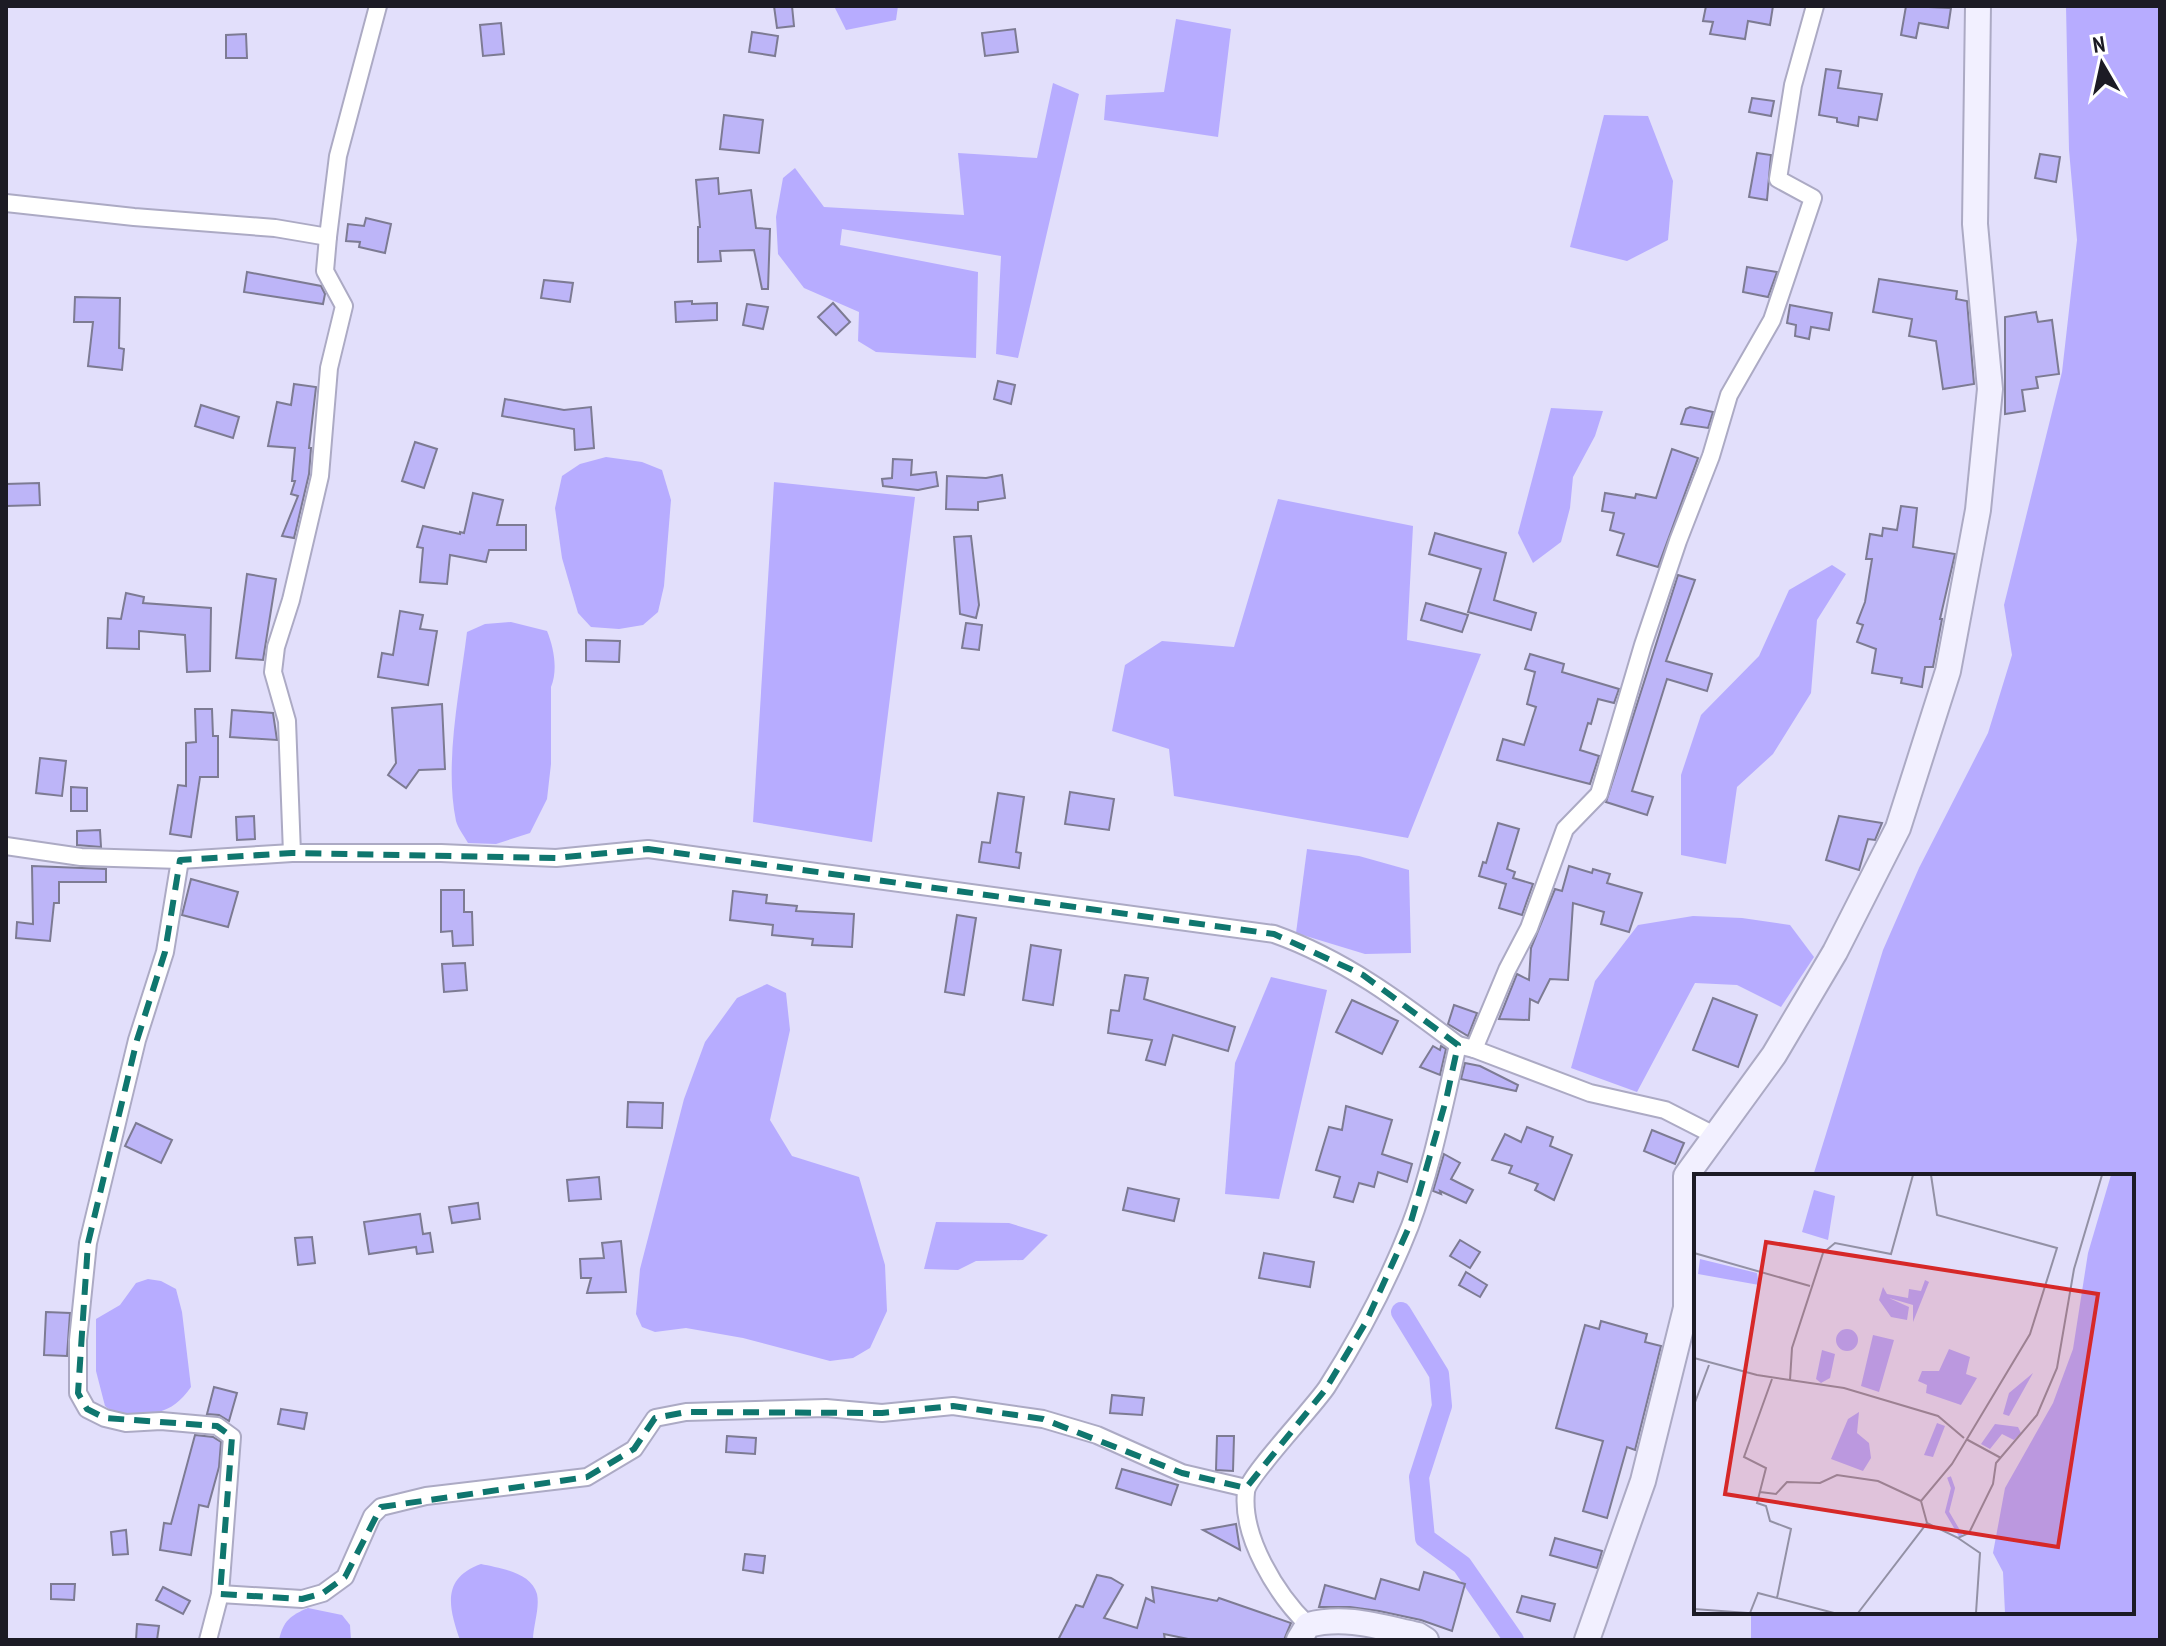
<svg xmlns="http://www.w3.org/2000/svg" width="2166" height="1646" font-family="'PT Sans Narrow',sans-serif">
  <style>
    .water { fill: #b7acff }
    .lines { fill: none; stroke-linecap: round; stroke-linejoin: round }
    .canal { stroke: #b7acff; stroke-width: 20 }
    .building { fill: #bdb5f8; stroke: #7d7b93; stroke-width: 2 }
    .street-casing { stroke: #acaac4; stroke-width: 20 }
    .secondary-casing { stroke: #acaac4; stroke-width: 28 }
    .street { stroke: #fff; stroke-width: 16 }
    .secondary { stroke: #f2f0ff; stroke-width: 24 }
    .marked { fill: none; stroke: #0f766e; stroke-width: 6; stroke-dasharray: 16 10; stroke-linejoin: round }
    .inset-river { fill: none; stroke: #b7acff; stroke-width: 4 }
    .inset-road { fill: none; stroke: #9391a5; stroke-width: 2 }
    .view { fill: #d62828; fill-opacity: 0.15; stroke: #d62828; stroke-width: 4 }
    .inset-edge { fill: none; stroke: #1c1b25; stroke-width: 4 }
  </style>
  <rect width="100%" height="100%" fill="#e2dffb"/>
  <!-- water -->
  <g class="water">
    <path d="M834,6H898L896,20L846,30Z"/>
    <path d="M2066,6H2160V1640H1751V1612H2132V1176H1813L1883,950L1919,868L1988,733L2012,655L2004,605L2062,372L2077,240L2069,150Z"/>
    <path d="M1176,19L1231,29L1218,137L1104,120L1106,95L1164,92Z"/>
    <path d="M1053,83L1079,94L1018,358L996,354L1001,256L842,229L840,245L978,272L976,358L876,352L858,341L859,312L804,288L778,254L776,217L783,178L795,168L824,207L964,215L958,153L1037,158Z"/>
    <path d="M1604,115L1648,116L1673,181L1668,240L1627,261L1570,247Z"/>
    <path d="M1551,408L1603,411L1595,436L1573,477L1570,508L1561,542L1533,563L1518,533Z"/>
    <path d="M606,457L642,462L662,470L671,500L664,586L658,612L643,625L619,629L591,627L578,613L562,558L555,508L562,476L580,464Z"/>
    <path d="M774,482L915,497L872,842L753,822Z"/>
    <path d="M1278,499L1413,526L1407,640L1481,654L1408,838L1174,796L1169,749L1112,731L1125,665L1162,641L1234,647Z"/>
    <path d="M1832,565L1846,574L1817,620L1811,693L1773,754L1737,787L1726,864L1681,855V775L1701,715L1759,656L1789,590Z"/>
    <path d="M511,622L547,631C554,648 558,670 551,687V764L547,799L530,833L496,844L468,843C464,836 458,828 456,821C444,763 460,690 467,632L485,624Z"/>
    <path d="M1307,849L1359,856L1409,870L1411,953L1365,954L1296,933Z"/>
    <path d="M1693,916L1742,918L1790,925L1814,957L1781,1007L1737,985L1695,983L1637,1092L1571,1068L1595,981L1638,925Z"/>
    <path d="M1271,977L1327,990L1279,1199L1225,1194L1235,1063Z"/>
    <path d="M767,984L786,993L790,1030L770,1120L792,1156L859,1177L885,1265L887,1311L870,1348L853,1358L830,1361L743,1338L686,1328L655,1332L642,1327L636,1314L640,1269L684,1099L705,1042L737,998Z"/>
    <path d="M936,1222L1009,1223L1048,1235L1023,1260L976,1261L958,1270L924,1269Z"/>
    <path d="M148,1279L161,1281L176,1289L182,1312L191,1387C170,1417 152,1413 119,1417L105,1406L96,1371V1319L120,1305L136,1283Z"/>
    <path d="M481,1564C499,1568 531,1572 537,1594C540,1608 533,1626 533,1640H460C448,1606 442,1578 481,1564Z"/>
    <path d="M308,1608L342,1615L350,1625L351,1640H279C283,1621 291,1615 308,1608Z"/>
  </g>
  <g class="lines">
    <!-- canal -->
    <path class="canal" d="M1401,1312L1439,1374L1442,1406L1419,1477L1425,1538L1462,1565L1514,1640"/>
  </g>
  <!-- building -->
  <g class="building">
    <path d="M774,6H792L794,26L777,28Z"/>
    <path d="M1706,6H1773L1770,25L1748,21L1745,39L1710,34L1713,22L1703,21Z"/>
    <path d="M1906,6L1951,8L1948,28L1919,23L1916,38L1901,35Z"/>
    <path d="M501,23L504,54L483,56L480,25Z"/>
    <path d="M1015,29L1018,52L985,56L982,33Z"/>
    <path d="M752,32L778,36L775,56L749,52Z"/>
    <path d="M246,34L247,58H226V35Z"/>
    <path d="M1826,69L1841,71L1838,88L1882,94L1877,120L1859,117L1858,126L1837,122V118L1819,115Z"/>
    <path d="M1752,98L1774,101L1771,116L1749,112Z"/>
    <path d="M724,115L763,120L759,153L720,149Z"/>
    <path d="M1757,153L1771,155L1767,200L1749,197Z"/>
    <path d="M2040,154L2060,157L2056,182L2035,178Z"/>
    <path d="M718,178L719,194L751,190L756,228L770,229L768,289H762L754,250L720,251L721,261L698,262V227H700L696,180Z"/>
    <path d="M366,218L391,224L385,253L359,247L360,242L346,241L348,224L364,226Z"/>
    <path d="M1747,267L1777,272L1768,297L1743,292Z"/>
    <path d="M247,272L321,286L325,294L323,304L244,292Z"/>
    <path d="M1879,279L1957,291L1956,299L1967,301L1974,384L1943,389L1936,341L1909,336L1912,319L1873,312Z"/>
    <path d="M544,280L573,283L570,302L541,298Z"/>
    <path d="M75,297L120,298L119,348L124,349L122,370L88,366L93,322H74Z"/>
    <path d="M692,301V304L717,303V320L676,322L675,302Z"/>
    <path d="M833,303L850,322L836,335L818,317Z"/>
    <path d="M747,304L768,307L763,329L743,325Z"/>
    <path d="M1790,305L1832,313L1829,330L1811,327L1809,339L1795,336L1796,325L1787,323Z"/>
    <path d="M2036,312L2038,322L2052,320L2059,374L2036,377L2038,388L2022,390L2025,411L2005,414V317Z"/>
    <path d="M998,381L1015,385L1011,404L994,399Z"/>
    <path d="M294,384L316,387L309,448H311L309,474L294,538L282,536L298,496L291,494L295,481H292L295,448L268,446L277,402L291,405Z"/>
    <path d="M505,399L564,410L591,407L594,448L575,450L574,429L502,416Z"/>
    <path d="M201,405L239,417L233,438L195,426Z"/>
    <path d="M1690,407L1713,412L1708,428L1681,424L1686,409Z"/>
    <path d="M415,442L437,449L424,488L402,481Z"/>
    <path d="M1672,449L1698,458L1658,567L1617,555L1624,534L1610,530L1614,513L1602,511L1605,493L1635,498L1636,494L1656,498Z"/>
    <path d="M893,459L912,460L911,475L936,472L938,486L918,490L883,486L882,479L892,478Z"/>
    <path d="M1002,475L1005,498L978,502V510L946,509L947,476L986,478Z"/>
    <path d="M39,483L40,505L6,506V484Z"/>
    <path d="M473,493L503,500L497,525H526V550H489L486,562L450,555L447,584L420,582L423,548L417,547L423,526L460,534V532L464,533Z"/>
    <path d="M1901,506L1917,508L1913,547L1955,554L1940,619H1942L1933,667H1925L1922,687L1901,683L1902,678L1872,673L1876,649L1857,642L1863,625L1857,623L1865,602L1872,559H1866L1870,534L1882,536L1883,528L1897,530Z"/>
    <path d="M1435,533L1506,553L1494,600L1536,613L1531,630L1468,612L1481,569L1429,554Z"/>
    <path d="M971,536L979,605L976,618L960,614L954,537Z"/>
    <path d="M247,574L276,579L263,660L236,658Z"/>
    <path d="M1678,575L1695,580L1666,661L1712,674L1707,691L1667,679L1632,791L1653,797L1647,815L1606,802Z"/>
    <path d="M126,593L144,597L143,603L211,608L210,671L187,672L185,635L139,631V649L107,648L108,618L121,619Z"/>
    <path d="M1426,603L1468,615L1462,632L1421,620Z"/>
    <path d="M400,611L423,615L420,629L437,631L428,685L378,677L382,653L393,655Z"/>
    <path d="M966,623L982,625L979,650L962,648Z"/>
    <path d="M586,640L620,641L619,662L586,661Z"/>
    <path d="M1530,654L1564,664L1562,672L1619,689L1614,703L1598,699L1591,724L1588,723L1580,750L1599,756L1590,784L1497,760L1503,739L1524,745L1536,707L1527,704L1535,672L1525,669Z"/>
    <path d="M442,704L445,769L419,770L406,788L388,775L396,763L392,708Z"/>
    <path d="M195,709H212L213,736H218V777H200L191,837L170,834L178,785L186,786V743L196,742Z"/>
    <path d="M232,710L273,713L277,740L230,737Z"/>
    <path d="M40,758L66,761L62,796L36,793Z"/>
    <path d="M71,787L87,788V811H71Z"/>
    <path d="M1070,792L1114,799L1109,830L1065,824Z"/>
    <path d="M998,793L1024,797L1016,852L1021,853L1019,868L979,862L982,842L990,843Z"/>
    <path d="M254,816L255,839L237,840L236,817Z"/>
    <path d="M1839,816L1882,823L1875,840L1868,839L1859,870L1826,860Z"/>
    <path d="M1498,823L1519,829L1507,869L1515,872L1513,878L1533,884L1522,915L1499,908L1506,884L1479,876L1483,862L1486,863Z"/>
    <path d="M100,830L101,847L77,845V831Z"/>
    <path d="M32,866L106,869V882H59V903H54L50,941L16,938L17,922L33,924Z"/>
    <path d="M1569,866L1592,873L1593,869L1610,874L1607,883L1642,893L1629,932L1601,924L1604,912L1573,903L1568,980L1550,979L1538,1003L1530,999L1529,1020L1499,1019L1517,974L1529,980L1531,948L1555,889L1562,891Z"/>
    <path d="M191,879L238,892L228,927L182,915Z"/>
    <path d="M441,890H464V912H472L473,945L453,946L452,931L441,932Z"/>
    <path d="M733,891L767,895L766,903L797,906L796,911L854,914L852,947L812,945L813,939L772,935L773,925L730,920Z"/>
    <path d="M957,915L976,918L964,995L945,992Z"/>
    <path d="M1031,945L1061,950L1053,1005L1023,1000Z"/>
    <path d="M465,963L467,990L444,992L442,964Z"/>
    <path d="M1125,975L1148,978L1144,999L1235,1027L1228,1051L1173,1035L1165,1065L1146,1060L1152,1040L1108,1033L1111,1010L1119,1011Z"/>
    <path d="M1713,998L1757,1015L1738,1067L1693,1050Z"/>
    <path d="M1352,1000L1398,1021L1382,1054L1336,1032Z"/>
    <path d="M1454,1005L1477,1013L1468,1036L1448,1024Z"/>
    <path d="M1433,1046L1440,1050L1441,1046L1446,1049L1440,1075L1420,1067Z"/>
    <path d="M1465,1063L1480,1066L1518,1085L1516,1091L1461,1079Z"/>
    <path d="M628,1102L663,1103L662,1128L627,1127Z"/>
    <path d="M1346,1106L1392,1120L1382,1154L1412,1164L1407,1182L1378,1172L1374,1187L1359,1183L1353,1202L1334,1197L1340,1177L1316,1170L1329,1127L1342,1130Z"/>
    <path d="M136,1123L172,1140L161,1163L125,1146Z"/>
    <path d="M1527,1127L1553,1137L1550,1146L1572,1155L1554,1200L1535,1190L1538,1184L1509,1173L1512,1166L1492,1160L1505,1134L1521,1142Z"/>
    <path d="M1652,1130L1684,1143L1675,1164L1644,1151Z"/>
    <path d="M1444,1154L1460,1163L1451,1179L1473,1190L1466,1203L1440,1191L1441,1194L1433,1191Z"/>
    <path d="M599,1177L601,1199L569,1201L567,1180Z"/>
    <path d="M1128,1188L1179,1199L1174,1221L1123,1210Z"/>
    <path d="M478,1203L480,1219L452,1223L449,1207Z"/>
    <path d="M420,1214L423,1234L430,1233L433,1252L417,1254L416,1247L369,1254L364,1222Z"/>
    <path d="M312,1237L315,1263L298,1265L295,1238Z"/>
    <path d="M1460,1240L1480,1252L1470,1268L1450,1256Z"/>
    <path d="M621,1241L626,1292L587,1293L591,1278H581L580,1259L604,1258L602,1243Z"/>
    <path d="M1264,1253L1314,1262L1310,1287L1259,1278Z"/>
    <path d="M1466,1272L1487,1285L1480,1297L1459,1285Z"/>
    <path d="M46,1312L70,1313L67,1356L44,1355Z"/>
    <path d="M1601,1321L1647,1334L1645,1342L1661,1346L1635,1450L1627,1447L1607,1518L1583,1511L1603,1441L1556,1428L1585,1325L1599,1329Z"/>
    <path d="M214,1387L237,1393L229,1421L219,1415L207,1414Z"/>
    <path d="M1112,1395L1144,1398L1142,1415L1110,1413Z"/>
    <path d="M281,1409L307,1413L304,1429L278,1424Z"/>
    <path d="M195,1435L213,1437L221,1442L219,1467L208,1507L199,1505L191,1555L160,1550L164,1523L171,1524Z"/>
    <path d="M727,1436L756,1438L755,1454L726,1452Z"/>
    <path d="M1217,1436H1234L1233,1471L1216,1470Z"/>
    <path d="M1122,1469L1178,1485L1171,1505L1116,1488Z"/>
    <path d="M1236,1524L1240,1550L1203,1530Z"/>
    <path d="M126,1530L128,1554L113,1555L111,1532Z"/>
    <path d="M1555,1538L1602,1551L1597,1568L1550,1555Z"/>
    <path d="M745,1554L765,1556L763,1573L743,1570Z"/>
    <path d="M1424,1572L1465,1584L1452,1631L1421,1620L1379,1611L1350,1607H1319L1325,1585L1375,1599L1381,1579L1419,1590Z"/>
    <path d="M1097,1575L1111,1578L1123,1585L1104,1618L1137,1628L1146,1598L1154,1602L1152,1587L1217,1601L1219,1598L1291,1623L1284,1640H1193L1164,1634L1165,1640H1058L1076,1605L1083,1607Z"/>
    <path d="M51,1584H75L74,1600L51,1599Z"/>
    <path d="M163,1587L190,1601L183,1614L156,1600Z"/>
    <path d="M1522,1596L1555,1604L1550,1621L1517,1612Z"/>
    <path d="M137,1624L159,1626L157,1640H136Z"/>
  </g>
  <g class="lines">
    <defs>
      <g id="street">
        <path d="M6,203L134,217L275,228L328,237"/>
        <path d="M6,846L81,857L180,860L292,853H441L556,858L648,849L1274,934C1344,959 1400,1001 1458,1045"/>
        <path d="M292,853L287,721L273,672L276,647L291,600L320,476L329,368L344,306L325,271L328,237L338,156L378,6"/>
        <path d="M180,860L165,952L137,1040L88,1243L78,1340V1393L87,1409L105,1418L126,1423L161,1421L217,1426L232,1437L220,1594L208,1640"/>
        <path d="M1474,1049L1590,1093L1665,1110L1714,1135"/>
        <path d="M220,1594L302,1599L323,1593L345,1577L372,1516L381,1507L426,1496L587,1477L634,1449L655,1418L686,1412L826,1408L882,1413L953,1406L1043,1419L1097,1435L1182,1473L1246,1488"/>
        <path d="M1308,1625C1277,1595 1241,1537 1246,1492C1247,1477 1314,1407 1327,1387C1359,1337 1388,1282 1410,1226C1432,1168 1444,1105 1458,1045L1474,1049L1507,970L1529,928L1565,829L1599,794L1643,645L1678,541L1711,456L1729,395L1772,320L1813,198L1778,179L1793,85L1815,6"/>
      </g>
      <g id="secondary">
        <path d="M1299,1640L1308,1625C1346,1615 1380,1627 1418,1635L1426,1640"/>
        <path d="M1587,1640L1643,1481L1686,1308V1176L1774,1055L1835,952L1898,828L1948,671L1978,510L1990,389L1975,224L1978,6"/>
      </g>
    </defs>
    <!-- street casing -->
    <use href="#street" class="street-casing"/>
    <!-- secondary casing -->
    <use href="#secondary" class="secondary-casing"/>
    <!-- street -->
    <use href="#street" class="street"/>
    <!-- secondary -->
    <use href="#secondary" class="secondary"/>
  </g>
  <!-- marked area -->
  <path class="marked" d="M648,849L1274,934L1363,975L1458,1045L1446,1100L1410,1225L1366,1322L1325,1390L1246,1488L1182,1473L1043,1419L953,1406L882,1413L686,1412L655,1418L634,1449L587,1477L381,1507L345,1577L323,1593L302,1599L220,1594L232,1437L217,1426L105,1418L87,1409L78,1393L88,1243L137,1040L165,952L180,860L292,853L556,858Z"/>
  <!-- overview -->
  <g transform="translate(1694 1174)">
    <rect width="440" height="440" fill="#e2dffb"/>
    <path d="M417,1H440V439H311L309,398L299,379L311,314L359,229L379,175L394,79ZM120,16L141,22L134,66L108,58ZM6,85L63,99L65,111L4,100ZM231,106L235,108L219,148V131L195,124L215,133L213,146L197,143L185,126L189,113L193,120L214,124L215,115L227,117ZM142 166a11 11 0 1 1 22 0a11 11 0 1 1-22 0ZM179,161L200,166L185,218L167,212ZM255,175L276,183L272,200L283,204L267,231L232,219L233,211L224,207L228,197H245ZM128,176L141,180L136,204L127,209L122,205ZM339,199L315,242L309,240L315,219ZM165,238L163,259L175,269L177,284L169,297L137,285L154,245ZM243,249L251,252L239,283L230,281ZM301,250L324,253L327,259L320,266L308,260L296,275L287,270Z" fill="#b7acff"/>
    <path class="inset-river" d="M255,303L259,314L253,338L267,362"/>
    <path class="inset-road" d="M0,79L116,112M0,184L63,201L150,214L244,242L270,264M78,205L50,283L72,294L63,329L72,332L76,347L97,355L83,424M96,206L98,174L129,79L141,69L197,80L219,1M0,231L15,191M272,265L307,284M66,318L82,320L93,308L126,309L143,301L184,307L227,327M233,349L227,327L258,290L336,160L363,74L243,41L237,1M264,364L286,379L282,439M0,435L54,439M56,439L64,419L140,439M164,439L233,349L264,364L275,359L299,310L302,289L343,241L363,194L380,95L408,1"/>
    <path class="view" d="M72,68L404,120L364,373L31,320Z"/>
    <rect width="440" height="440" class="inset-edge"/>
  </g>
  <!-- border -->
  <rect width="2166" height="1646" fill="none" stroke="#1c1b25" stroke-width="16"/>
  <!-- north arrow -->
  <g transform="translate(2102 64) rotate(351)" stroke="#ffffff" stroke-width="6" paint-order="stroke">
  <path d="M0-6L14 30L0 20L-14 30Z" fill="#1c1b25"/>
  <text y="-12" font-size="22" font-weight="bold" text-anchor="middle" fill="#1c1b25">N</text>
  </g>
</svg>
